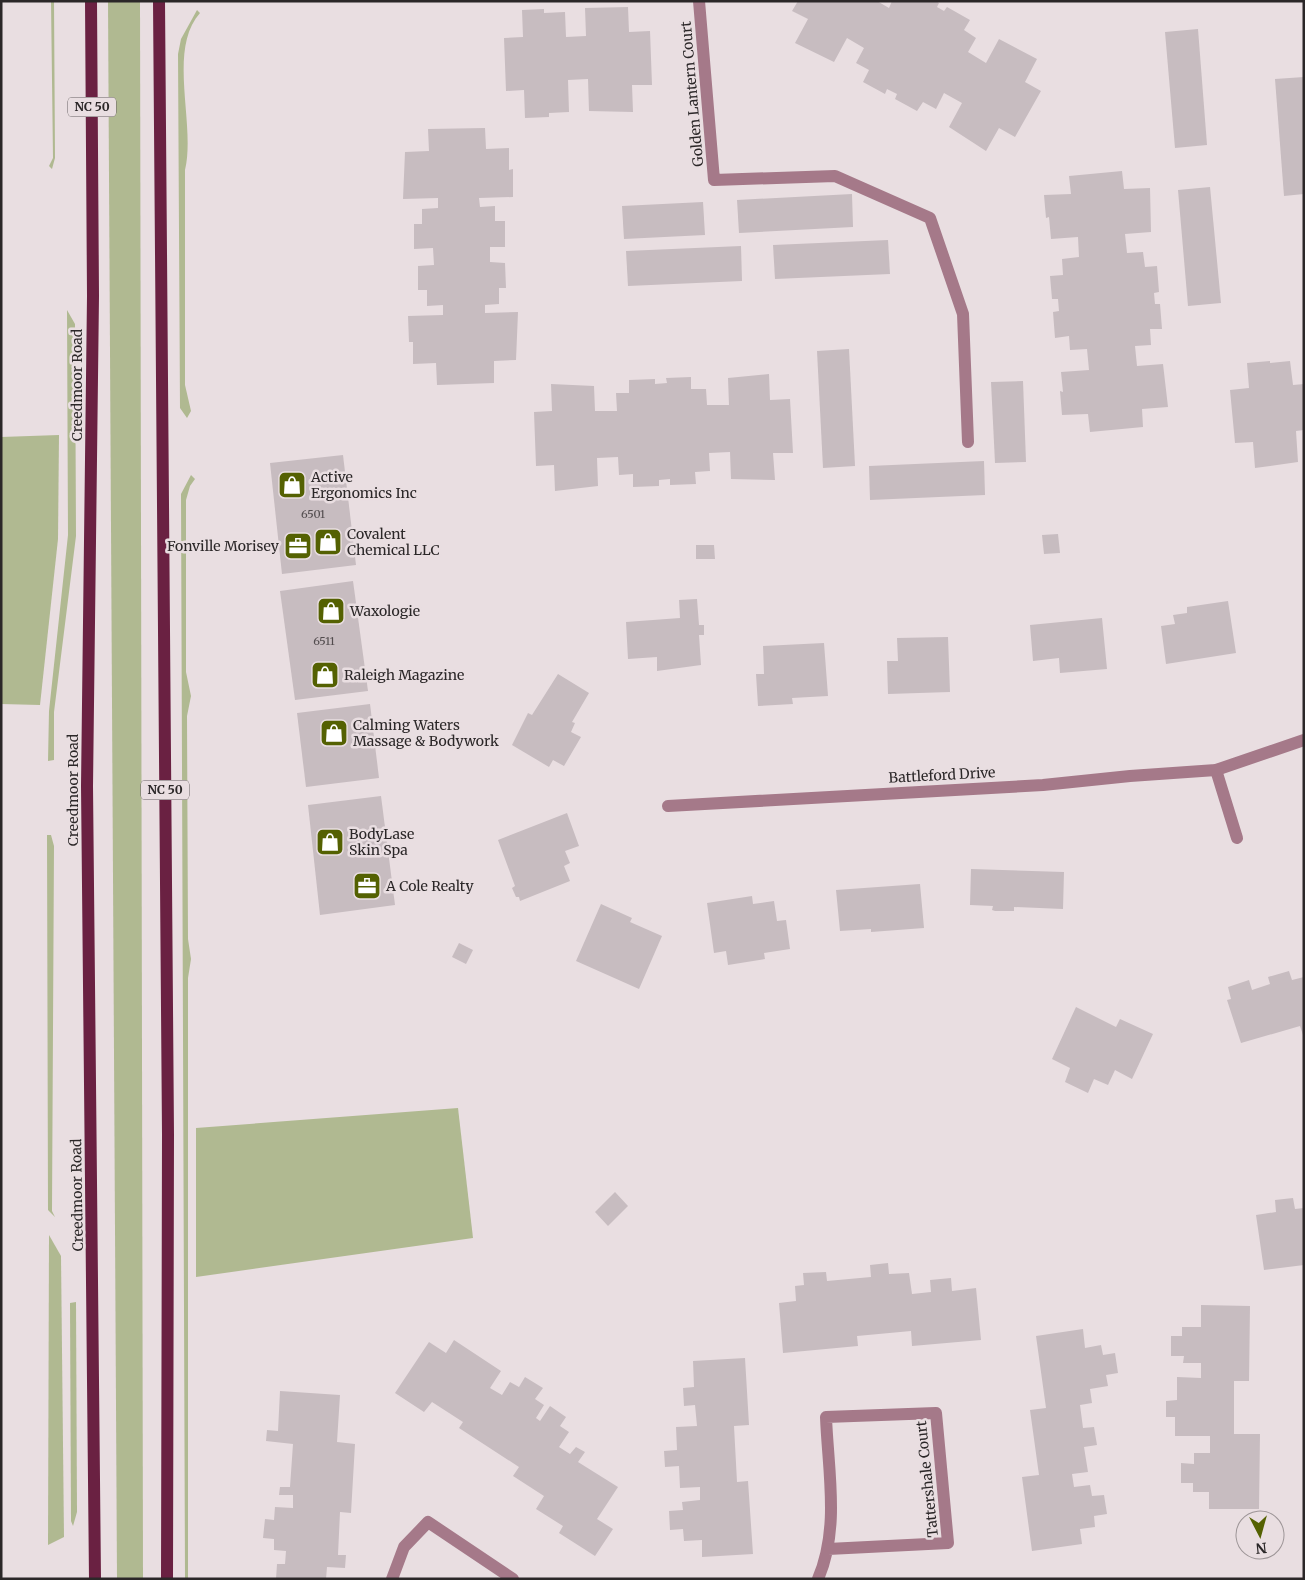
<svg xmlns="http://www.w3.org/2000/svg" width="1305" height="1580" font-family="Merriweather,serif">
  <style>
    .green { fill: #b0b991 }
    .building { fill: #c7bcc0 }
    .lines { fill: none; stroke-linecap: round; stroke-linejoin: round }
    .minor { stroke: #a57989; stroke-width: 12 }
    .major { stroke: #6a2142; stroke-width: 12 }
    .labels { text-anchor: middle; stroke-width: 5; stroke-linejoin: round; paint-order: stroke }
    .number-label { font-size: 11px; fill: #524c4e }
    .shield { fill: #e9dee1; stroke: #645e60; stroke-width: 1 }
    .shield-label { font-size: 12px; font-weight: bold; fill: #2b2728 }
    .street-label { font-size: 14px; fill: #2b2728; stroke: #e9dee1 }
    .poi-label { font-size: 14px; fill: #2b2728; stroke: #e9dee1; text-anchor: start }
  </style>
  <rect width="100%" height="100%" fill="#e9dee1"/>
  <!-- green -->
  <g class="green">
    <path d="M51,1H54L55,158L52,169L49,166L53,158Z"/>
    <path d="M108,1H140L143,1579H117Z"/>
    <path d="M197,10L200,13C167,50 196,124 185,170V385L191,411L187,418L180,408L178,54L181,39Z"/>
    <path d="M67,310L75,324L76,536L54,712V760L48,761L49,711L68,535Z"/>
    <path d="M59,435L58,539L40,705L1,704V437Z"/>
    <path d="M191,475L195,479L190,486L186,500V672L191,696L187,716L188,939L191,959L188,978V1579H185L181,494Z"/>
    <path d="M47,835H51L54,846L52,1211L55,1217L48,1210Z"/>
    <path d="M458,1108L473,1238L196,1277V1128Z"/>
    <path d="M49,1235L61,1256L64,1537L48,1545Z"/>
    <path d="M76,1302L77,1512L73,1526L71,1521L70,1303Z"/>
  </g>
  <!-- building -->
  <g class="building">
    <path d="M798,1H877L889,8L892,1H936L939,3L937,7L944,11L947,7L970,20L964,30L976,38L968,52L986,63L999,39L1037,59L1025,82L1041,91L1015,137L999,128L986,151L949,127L962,103L944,93L936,109L923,102L917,111L895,99L897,94L887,89L885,94L863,82L869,70L856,63L864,48L847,38L834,62L795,43L808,19L792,11Z"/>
    <path d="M628,7L629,32L650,31L652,85H632L633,112L589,111L588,79L568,80L569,112L549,113V117L525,118L524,90L506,91L504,38L523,37L522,10L544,9V13L565,12L566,37L586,36L585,8Z"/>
    <path d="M1198,29L1207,145L1175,148L1165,32Z"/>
    <path d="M1304,77V194L1284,196L1275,79Z"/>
    <path d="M485,128L486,149L509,148V170L513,169V197L479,198L480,207L495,206V221H505V247H490V262L505,263L506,288H499V304L485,305V313L518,312L516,360L494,361V383L437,385L436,363L413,364V342H409L408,316L443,315V305L427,306V290H418V266L434,265L433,248L414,249V224H422V209L438,208V198L403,199L405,152L429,151L428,129Z"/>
    <path d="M1122,171L1124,189L1150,188L1151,232L1125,234L1127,253L1143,252L1145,267L1157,266L1159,292L1154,293L1155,304H1160L1162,329H1150L1151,345L1135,346L1137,366L1163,364L1168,407L1142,409L1143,427L1090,432L1088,414L1062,415L1060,391L1063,392L1061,372L1089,370L1087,349L1070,350L1069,336L1055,338L1053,312L1059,311L1058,299H1052L1050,276L1063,275L1062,259L1079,257L1078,237L1051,239L1049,217L1046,218L1044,195L1071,194L1069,176Z"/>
    <path d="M1210,187L1221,303L1188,306L1178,190Z"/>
    <path d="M852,194L853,227L739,233L737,200Z"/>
    <path d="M703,202L705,235L624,239L622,206Z"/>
    <path d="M888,240L890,274L775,279L773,245Z"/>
    <path d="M741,246L742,281L628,286L626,251Z"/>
    <path d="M849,349L855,466L823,468L817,351Z"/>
    <path d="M1270,361V363L1290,361L1293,385L1304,384V430L1296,431L1298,462L1255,468L1253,442L1235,443L1230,390L1249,388L1247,363Z"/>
    <path d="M769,374L770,400L790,399L793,453H773L775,480L731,479L730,452L709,453L710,471L695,472L696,484L670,485V479L659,480V486L633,487V474L619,475L618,457L597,458L598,486L555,491L554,465L536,466L534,412L552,411L551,384L594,386L595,411H617L616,393H629V380L655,379V384L667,383L666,378L691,377V389H706L707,405H729L728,378Z"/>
    <path d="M1023,381L1026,462L995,463L991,382Z"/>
    <path d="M343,455L356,565L282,574L270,463Z"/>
    <path d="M984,461L985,495L870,500L869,466Z"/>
    <path d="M1058,534L1060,553L1044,554L1042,535Z"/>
    <path d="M696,545H714L715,559H696Z"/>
    <path d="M353,581L368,691L295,700L280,591Z"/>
    <path d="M697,599L699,625H704V635H699L701,665L657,671V657L628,659L626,622L680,618L679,600Z"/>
    <path d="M1228,601L1236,653L1166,664L1161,626L1175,624L1173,615L1187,613V607Z"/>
    <path d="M1102,618L1107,669L1060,673L1059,658L1033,661L1030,625Z"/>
    <path d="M948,637L950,692L888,694L887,661H898L897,638Z"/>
    <path d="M824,643L828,696L792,698L793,704L758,706L756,674H764L763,646Z"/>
    <path d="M558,674L589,693L572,722L575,723L571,732L581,737L564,766L553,760L549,767L512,745L528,713L532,715Z"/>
    <path d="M370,704L379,778L306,787L297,713Z"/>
    <path d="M381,796L395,905L320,915L308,805Z"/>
    <path d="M567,813L579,846L565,851L570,863L564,866L570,881L520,901L519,897H516L512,888L515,886L498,840Z"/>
    <path d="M971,869L1064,872L1063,909L1014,907V911H995L992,910L993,906L970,905Z"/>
    <path d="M920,884L924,928L871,932V929L840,931L836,890Z"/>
    <path d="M752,896L753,904L774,901L777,921L786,920L790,949L764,953L765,959L728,965L726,951L714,953L707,903Z"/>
    <path d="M601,904L632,918L630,922L662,936L639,989L576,961Z"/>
    <path d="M459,943L473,950L466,964L452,957Z"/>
    <path d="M1289,971L1292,980L1304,977V1038L1300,1026L1241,1043L1227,1000L1231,999L1228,987L1249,980L1252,990L1270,984L1268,977Z"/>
    <path d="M1076,1007L1116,1027L1120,1019L1153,1034L1132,1079L1115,1070L1108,1085L1094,1079L1088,1093L1065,1082L1070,1068L1052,1059Z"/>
    <path d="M615,1192L628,1206L608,1226L595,1212Z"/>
    <path d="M1293,1198L1295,1209L1304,1208V1265L1264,1270L1256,1215L1276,1212L1275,1200Z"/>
    <path d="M888,1263L889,1274L909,1273L912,1294L931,1292L930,1280L951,1278L952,1291L976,1288L981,1340L912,1346L911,1331L857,1336L858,1346L783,1353L779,1303L796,1301L795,1286L804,1285L803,1273L826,1272L827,1281L871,1277L870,1265Z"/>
    <path d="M1201,1305L1250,1306L1249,1381H1234V1434H1260L1259,1509H1209V1492H1193V1483H1181V1463L1194,1464V1453H1210V1436H1175V1417H1166V1401L1177,1400V1377L1201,1378V1363H1183L1184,1356H1171V1336H1182V1327H1201Z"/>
    <path d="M1083,1329L1085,1348L1101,1345L1103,1355L1115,1353L1118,1373L1106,1375L1108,1386L1090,1389L1092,1403L1080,1405L1083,1428L1094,1427L1097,1445L1084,1447L1088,1472L1072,1474L1074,1487L1090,1485L1092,1496L1104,1495L1107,1514L1094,1516L1095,1527L1080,1529L1082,1544L1032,1551L1022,1477L1039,1475L1030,1410L1046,1408L1036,1336Z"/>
    <path d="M454,1340L501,1371L490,1388L502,1395L510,1382L519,1387L525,1377L543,1388L535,1399L544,1405L536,1418L540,1421L550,1406L566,1417L560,1426L569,1432L559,1447L570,1454L576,1447L585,1452L578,1462L618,1487L597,1519L613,1529L595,1556L559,1533L563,1526L536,1509L544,1496L513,1476L519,1467L459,1428L463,1422L432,1402L424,1412L395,1393L429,1342L446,1353Z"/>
    <path d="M745,1358L749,1425L734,1426L737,1482L748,1481L753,1554L702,1557V1540L684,1541L683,1529L670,1530L669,1511L683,1510L682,1502L700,1500V1487L680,1488L679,1466L665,1467L664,1451L677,1450L676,1427L697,1426L695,1405L684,1406L683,1388L694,1387L693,1361Z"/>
    <path d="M280,1391L340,1395L337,1442L355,1444L351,1513L340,1512L338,1555H346L345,1568L327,1567L326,1579H276L277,1564H285L286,1551L274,1550V1539L263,1538L265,1519L274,1520L275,1507L293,1508V1495H279L280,1487H290L293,1444L266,1441L267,1430L278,1431Z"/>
  </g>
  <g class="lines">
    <!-- minor -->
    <g class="minor">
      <path d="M699,1L714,180L835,176L930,218L963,314L968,442"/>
      <path d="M1216,770L1237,838"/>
      <path d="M668,806L1043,785L1130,776L1216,770L1304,740"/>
      <path d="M392,1579L404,1547L428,1522L513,1579"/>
      <path d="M818,1579C840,1528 828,1471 826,1417L936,1413L948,1543L828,1549"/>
    </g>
    <!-- major -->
    <g class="major">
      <path d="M91,1L93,296L87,786L95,1579"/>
      <path d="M159,1L168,1134L167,1579"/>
    </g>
  </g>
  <!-- icons -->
  <defs>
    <symbol id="shop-square" viewBox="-11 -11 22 22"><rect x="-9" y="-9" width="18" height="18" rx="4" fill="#546102" stroke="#e9dee1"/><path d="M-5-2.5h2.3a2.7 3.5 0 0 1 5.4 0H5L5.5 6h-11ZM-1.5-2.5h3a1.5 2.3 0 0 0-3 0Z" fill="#fff"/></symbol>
    <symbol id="office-square" viewBox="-11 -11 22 22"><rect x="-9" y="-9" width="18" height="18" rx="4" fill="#546102" stroke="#e9dee1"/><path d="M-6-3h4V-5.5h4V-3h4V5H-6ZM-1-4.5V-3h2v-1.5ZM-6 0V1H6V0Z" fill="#fff"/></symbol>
  </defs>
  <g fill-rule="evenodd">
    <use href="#shop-square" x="276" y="469" width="32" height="32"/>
    <use href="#shop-square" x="312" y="526" width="32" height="32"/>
    <use href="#office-square" x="282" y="530" width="32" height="32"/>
    <use href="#shop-square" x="315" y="595" width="32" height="32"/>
    <use href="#shop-square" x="309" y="659" width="32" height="32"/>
    <use href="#shop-square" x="318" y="717" width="32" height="32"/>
    <use href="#shop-square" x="314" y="826" width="32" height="32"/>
    <use href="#office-square" x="351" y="870" width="32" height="32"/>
  </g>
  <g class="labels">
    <!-- number labels -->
    <g class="number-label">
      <text x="313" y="518">6501</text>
      <text x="324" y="645">6511</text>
    </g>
    <!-- shield labels -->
    <g class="shield">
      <rect x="68" y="97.5" width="48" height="19" rx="4"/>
      <rect x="141" y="780.5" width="48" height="19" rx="4"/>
    </g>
    <g class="shield-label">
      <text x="92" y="111">NC 50</text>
      <text x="165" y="794">NC 50</text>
    </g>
    <!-- street labels -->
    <g class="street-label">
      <text transform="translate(692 94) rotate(-95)" y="5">Golden Lantern Court</text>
      <text transform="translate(77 385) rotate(-90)" y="5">Creedmoor Road</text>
      <text transform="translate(942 775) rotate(-3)" y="5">Battleford Drive</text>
      <text transform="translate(73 790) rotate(-90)" y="5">Creedmoor Road</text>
      <text transform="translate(77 1195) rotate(-91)" y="5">Creedmoor Road</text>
      <text transform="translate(927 1479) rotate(-96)" y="5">Tattershale Court</text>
    </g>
    <!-- poi labels -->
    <g class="poi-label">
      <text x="311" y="482">Active<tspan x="311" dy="16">Ergonomics Inc</tspan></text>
      <text x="347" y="539">Covalent<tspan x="347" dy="16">Chemical LLC</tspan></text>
      <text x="279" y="551" text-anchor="end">Fonville Morisey</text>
      <text x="350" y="616">Waxologie</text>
      <text x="344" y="680">Raleigh Magazine</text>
      <text x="353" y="730">Calming Waters<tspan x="353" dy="16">Massage &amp; Bodywork</tspan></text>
      <text x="349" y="839">BodyLase<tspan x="349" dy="16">Skin Spa</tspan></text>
      <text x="386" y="891">A Cole Realty</text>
    </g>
  </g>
  <!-- border -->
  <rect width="1305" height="1580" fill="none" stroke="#2b2728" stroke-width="5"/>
  <!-- north arrow -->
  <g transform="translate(1260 1535) rotate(174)"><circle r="24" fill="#e9dee1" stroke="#9d9597"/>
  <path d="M0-4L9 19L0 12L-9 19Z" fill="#546102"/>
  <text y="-8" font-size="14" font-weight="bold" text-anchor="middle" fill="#2b2728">N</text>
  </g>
</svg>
